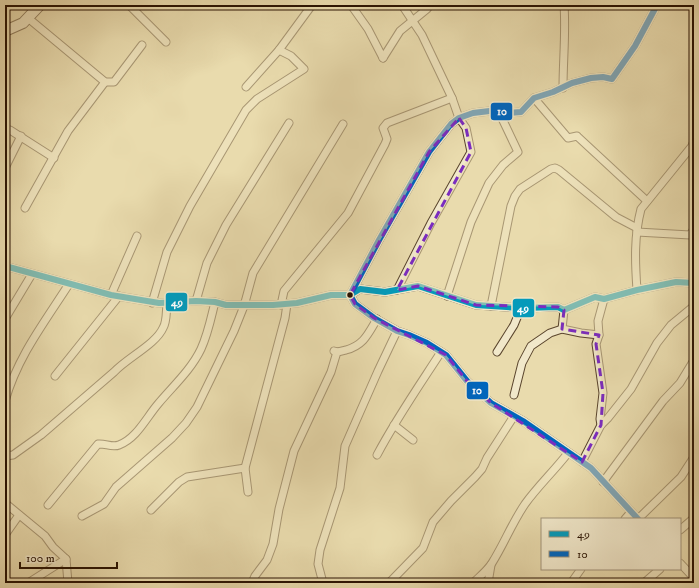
<svg xmlns="http://www.w3.org/2000/svg" width="699" height="588" font-family="'IM FELL DW Pica',serif">
  <style>
    .lines { fill: none; stroke-linecap: round; stroke-linejoin: round }
    .street-casing { stroke: #5a452d; stroke-width: 9 }
    .secondary-casing { stroke: #2a1302; stroke-width: 12 }
    .street { stroke: #f1e8ca; stroke-width: 7 }
    .secondary { stroke: #f1e8ca; stroke-width: 10 }
    .bus-1-casing { stroke: #f1e8ca; stroke-width: 9 }
    .bus-2-casing { stroke: #f1e8ca; stroke-width: 9 }
    .bus-1 { stroke: #049aba; stroke-width: 6 }
    .bus-2 { stroke: #0065bd; stroke-width: 6 }
    .marked { fill: none; stroke: #7b2cbf; stroke-width: 3; stroke-dasharray: 8 5; stroke-linejoin: round }
    .bus-dot { fill: #2a1302; stroke: #f1e8ca; stroke-width: 1.5 }
    .line-badge { stroke: #f1e8ca; stroke-width: 1.5 }
    .badge-label { font-size: 11px; text-anchor: middle; font-weight: bold; fill: #fff }
  </style>
  <rect width="100%" height="100%" fill="#e9dbad"/>
  <filter id="stains"><feTurbulence type="fractalNoise" baseFrequency=".005" numOctaves="4"/><feColorMatrix values="0 0 0 0 .2 0 0 0 0 .09 0 0 0 0 .02 0 0 0 .5 -.17"/></filter>
  <radialGradient id="worn" r=".72"><stop offset=".6" stop-color="#630" stop-opacity="0"/><stop offset="1" stop-color="#630" stop-opacity=".3"/></radialGradient>
  <g class="lines">
    <defs>
      <g id="street">
        <path d="M129,5L166,42"/>
        <path d="M351,5L368,29L383,58"/>
        <path d="M28,18L105,82H114L142,45"/>
        <path d="M383,58L400,31L427,9L430,5"/>
        <path d="M246,87L279,50L312,5"/>
        <path d="M563,88C563,60 566,32 564,5"/>
        <path d="M534,98L568,138L577,136L578,137L647,201"/>
        <path d="M10,130L54,158"/>
        <path d="M5,168L21,136"/>
        <path d="M25,208L68,131L105,82"/>
        <path d="M637,232L690,235L694,229"/>
        <path d="M5,266L111,295L159,303L196,301L215,302L226,305H273L297,303L331,295H350L360,289L385,292L418,286L476,305L521,308L558,307L564,310L595,297L604,299L637,290L676,282L694,283"/>
        <path d="M397,290L431,223L471,152L466,128L459,118L452,98L422,35L402,5"/>
        <path d="M637,290C635,262 634,236 641,209L692,146L694,141"/>
        <path d="M111,295L137,236"/>
        <path d="M447,296L471,222L489,183L503,165L518,152L498,110"/>
        <path d="M196,301L207,263L226,225L289,123"/>
        <path d="M152,303L167,252L190,206L246,110L257,99L304,69L291,56L279,50"/>
        <path d="M281,305L284,291L348,213L385,144L387,139L383,128L387,123L452,98"/>
        <path d="M491,306L511,206L515,196L520,189L551,169L555,168L559,170L616,217L637,228"/>
        <path d="M5,319L32,274"/>
        <path d="M562,329L564,310"/>
        <path d="M334,351C338,353 341,351 346,350C364,345 368,334 377,319"/>
        <path d="M497,352L514,325L521,308"/>
        <path d="M55,376L119,296"/>
        <path d="M514,395L522,363L531,346L550,333L562,329L581,333L599,335"/>
        <path d="M5,401C18,356 44,323 69,284"/>
        <path d="M394,425L413,440"/>
        <path d="M601,425L600,419L603,393L596,344L599,335L598,321L604,299"/>
        <path d="M377,455C396,419 419,386 441,352"/>
        <path d="M5,456L13,455L41,435L114,372C127,358 156,344 163,328C167,322 166,311 167,304"/>
        <path d="M582,462L601,425L608,418L631,389L657,343L671,325L694,306"/>
        <path d="M603,482L663,401L680,383L694,360"/>
        <path d="M248,492L245,468L285,318L287,304"/>
        <path d="M5,503L45,536L53,547L66,559L68,583"/>
        <path d="M48,505L98,444C105,443 112,448 119,445C137,438 146,418 158,404C173,386 191,370 201,349C208,334 211,318 215,302"/>
        <path d="M151,510L179,482L187,477L245,468"/>
        <path d="M82,516L104,504L116,487L172,438L186,423L197,407L234,331L244,306L253,273L343,124"/>
        <path d="M625,519L631,512"/>
        <path d="M638,519L591,468L523,421L491,403L467,381L446,355L427,343L409,335L397,331L374,318L355,304L350,295L379,240L429,152L451,124L459,118L473,113L498,110L507,113L521,112L534,98L553,92L572,83L591,78L603,77L612,79L635,46L657,5"/>
        <path d="M638,519L681,477L694,457"/>
        <path d="M680,530L694,518"/>
        <path d="M5,535L19,515"/>
        <path d="M680,563L694,578"/>
        <path d="M28,583L66,559"/>
        <path d="M252,583L255,576L267,560L273,544L279,509L294,451L331,372L337,352"/>
        <path d="M323,583L318,564L320,550L340,488L345,446L378,371L397,331"/>
        <path d="M389,583L423,548L433,522L451,501L475,477L482,469L487,458L514,416"/>
        <path d="M473,583C479,577 487,571 492,563C504,544 512,523 525,504C538,486 554,471 568,453"/>
        <path d="M488,583L491,565"/>
        <path d="M571,583L581,569"/>
        <path d="M644,583L660,569"/>
      </g>
      <path id="secondary" d="M5,31L23,23L40,5"/>
    </defs>
    <!-- street casing -->
    <use href="#street" class="street-casing"/>
    <!-- secondary casing -->
    <use href="#secondary" class="secondary-casing"/>
    <!-- street -->
    <use href="#street" class="street"/>
    <!-- secondary -->
    <use href="#secondary" class="secondary"/>
    <defs>
      <path id="bus-1" d="M5,266L111,295L159,303L196,301L215,302L226,305H273L297,303L331,295H350L360,289L385,292L418,286L476,305L521,308L558,307L564,310L595,297L604,299L637,290L676,282L694,283"/>
      <path id="bus-2" d="M638,519L591,468L523,421L491,403L467,381L446,355L427,343L409,335L397,331L374,318L355,304L350,295L379,240L429,152L451,124L459,118L473,113L498,110L507,113L521,112L534,98L553,92L572,83L591,78L603,77L612,79L635,46L657,5"/>
    </defs>
    <!-- bus-1 casing -->
    <use href="#bus-1" class="bus-1-casing"/>
    <!-- bus-2 casing -->
    <use href="#bus-2" class="bus-2-casing"/>
    <!-- bus-1 -->
    <use href="#bus-1" class="bus-1"/>
    <!-- bus-2 -->
    <use href="#bus-2" class="bus-2"/>
  </g>
  <!-- marked area -->
  <path d="M0 0H699V588H0ZM459,118L466,128L471,152L397,290L418,286L476,305L558,307L564,310L562,329L599,335L596,344L603,393L601,425L582,462L491,403L467,381L446,355L374,318L355,304L350,295L429,152Z" fill="#e9dbad" fill-opacity=".55" fill-rule="evenodd"/>
  <path class="marked" d="M459,118L466,128L471,152L397,290L418,286L476,305L558,307L564,310L562,329L599,335L596,344L603,393L601,425L582,462L491,403L467,381L446,355L374,318L355,304L350,295L429,152Z"/>
  <!-- markers -->
  <circle class="bus-dot" cx="350" cy="295" r="3.5"/>
  <g class="line-badge">
    <rect x="490" y="102" width="23" height="19" rx="4" fill="#0065bd"/>
    <rect x="165" y="292" width="23" height="20" rx="4" fill="#049aba"/>
    <rect x="512" y="298" width="23" height="20" rx="4" fill="#049aba"/>
    <rect x="466" y="381" width="23" height="19" rx="4" fill="#0065bd"/>
  </g>
  <g class="badge-label">
    <text x="502" y="115">10</text>
    <text x="177" y="306">49</text>
    <text x="523" y="312">49</text>
    <text x="477" y="394">10</text>
  </g>
  <!-- margin -->
  <rect width="699" height="588" fill="none" stroke="#e9dbad" stroke-width="20"/>
  <rect x="6" y="6" width="687" height="576" fill="none" stroke="#2a1302" stroke-width="2"/>
  <rect x="10" y="10" width="679" height="568" fill="none" stroke="#2a1302"/>
  <!-- legend -->
  <rect x="541" y="518" width="140" height="52" fill="#f1e8ca" stroke="#a1937a"/>
  <rect x="549" y="531" width="20" height="6" fill="#049aba" stroke="#a1937a"/>
  <text x="577" y="538" font-size="12" fill="#2a1302">49</text>
  <rect x="549" y="551" width="20" height="6" fill="#0065bd" stroke="#a1937a"/>
  <text x="577" y="558" font-size="12" fill="#2a1302">10</text>
  <!-- scale -->
  <path d="M20 562v6h97v-6" fill="none" stroke="#2a1302" stroke-width="2"/>
  <text x="26" y="562" font-size="12" fill="#2a1302" stroke="#f1e8ca" stroke-width="3" paint-order="stroke">100 m</text>
  <rect width="100%" height="100%" filter="url(#stains)"/>
  <rect width="100%" height="100%" fill="url(#worn)"/>
</svg>
